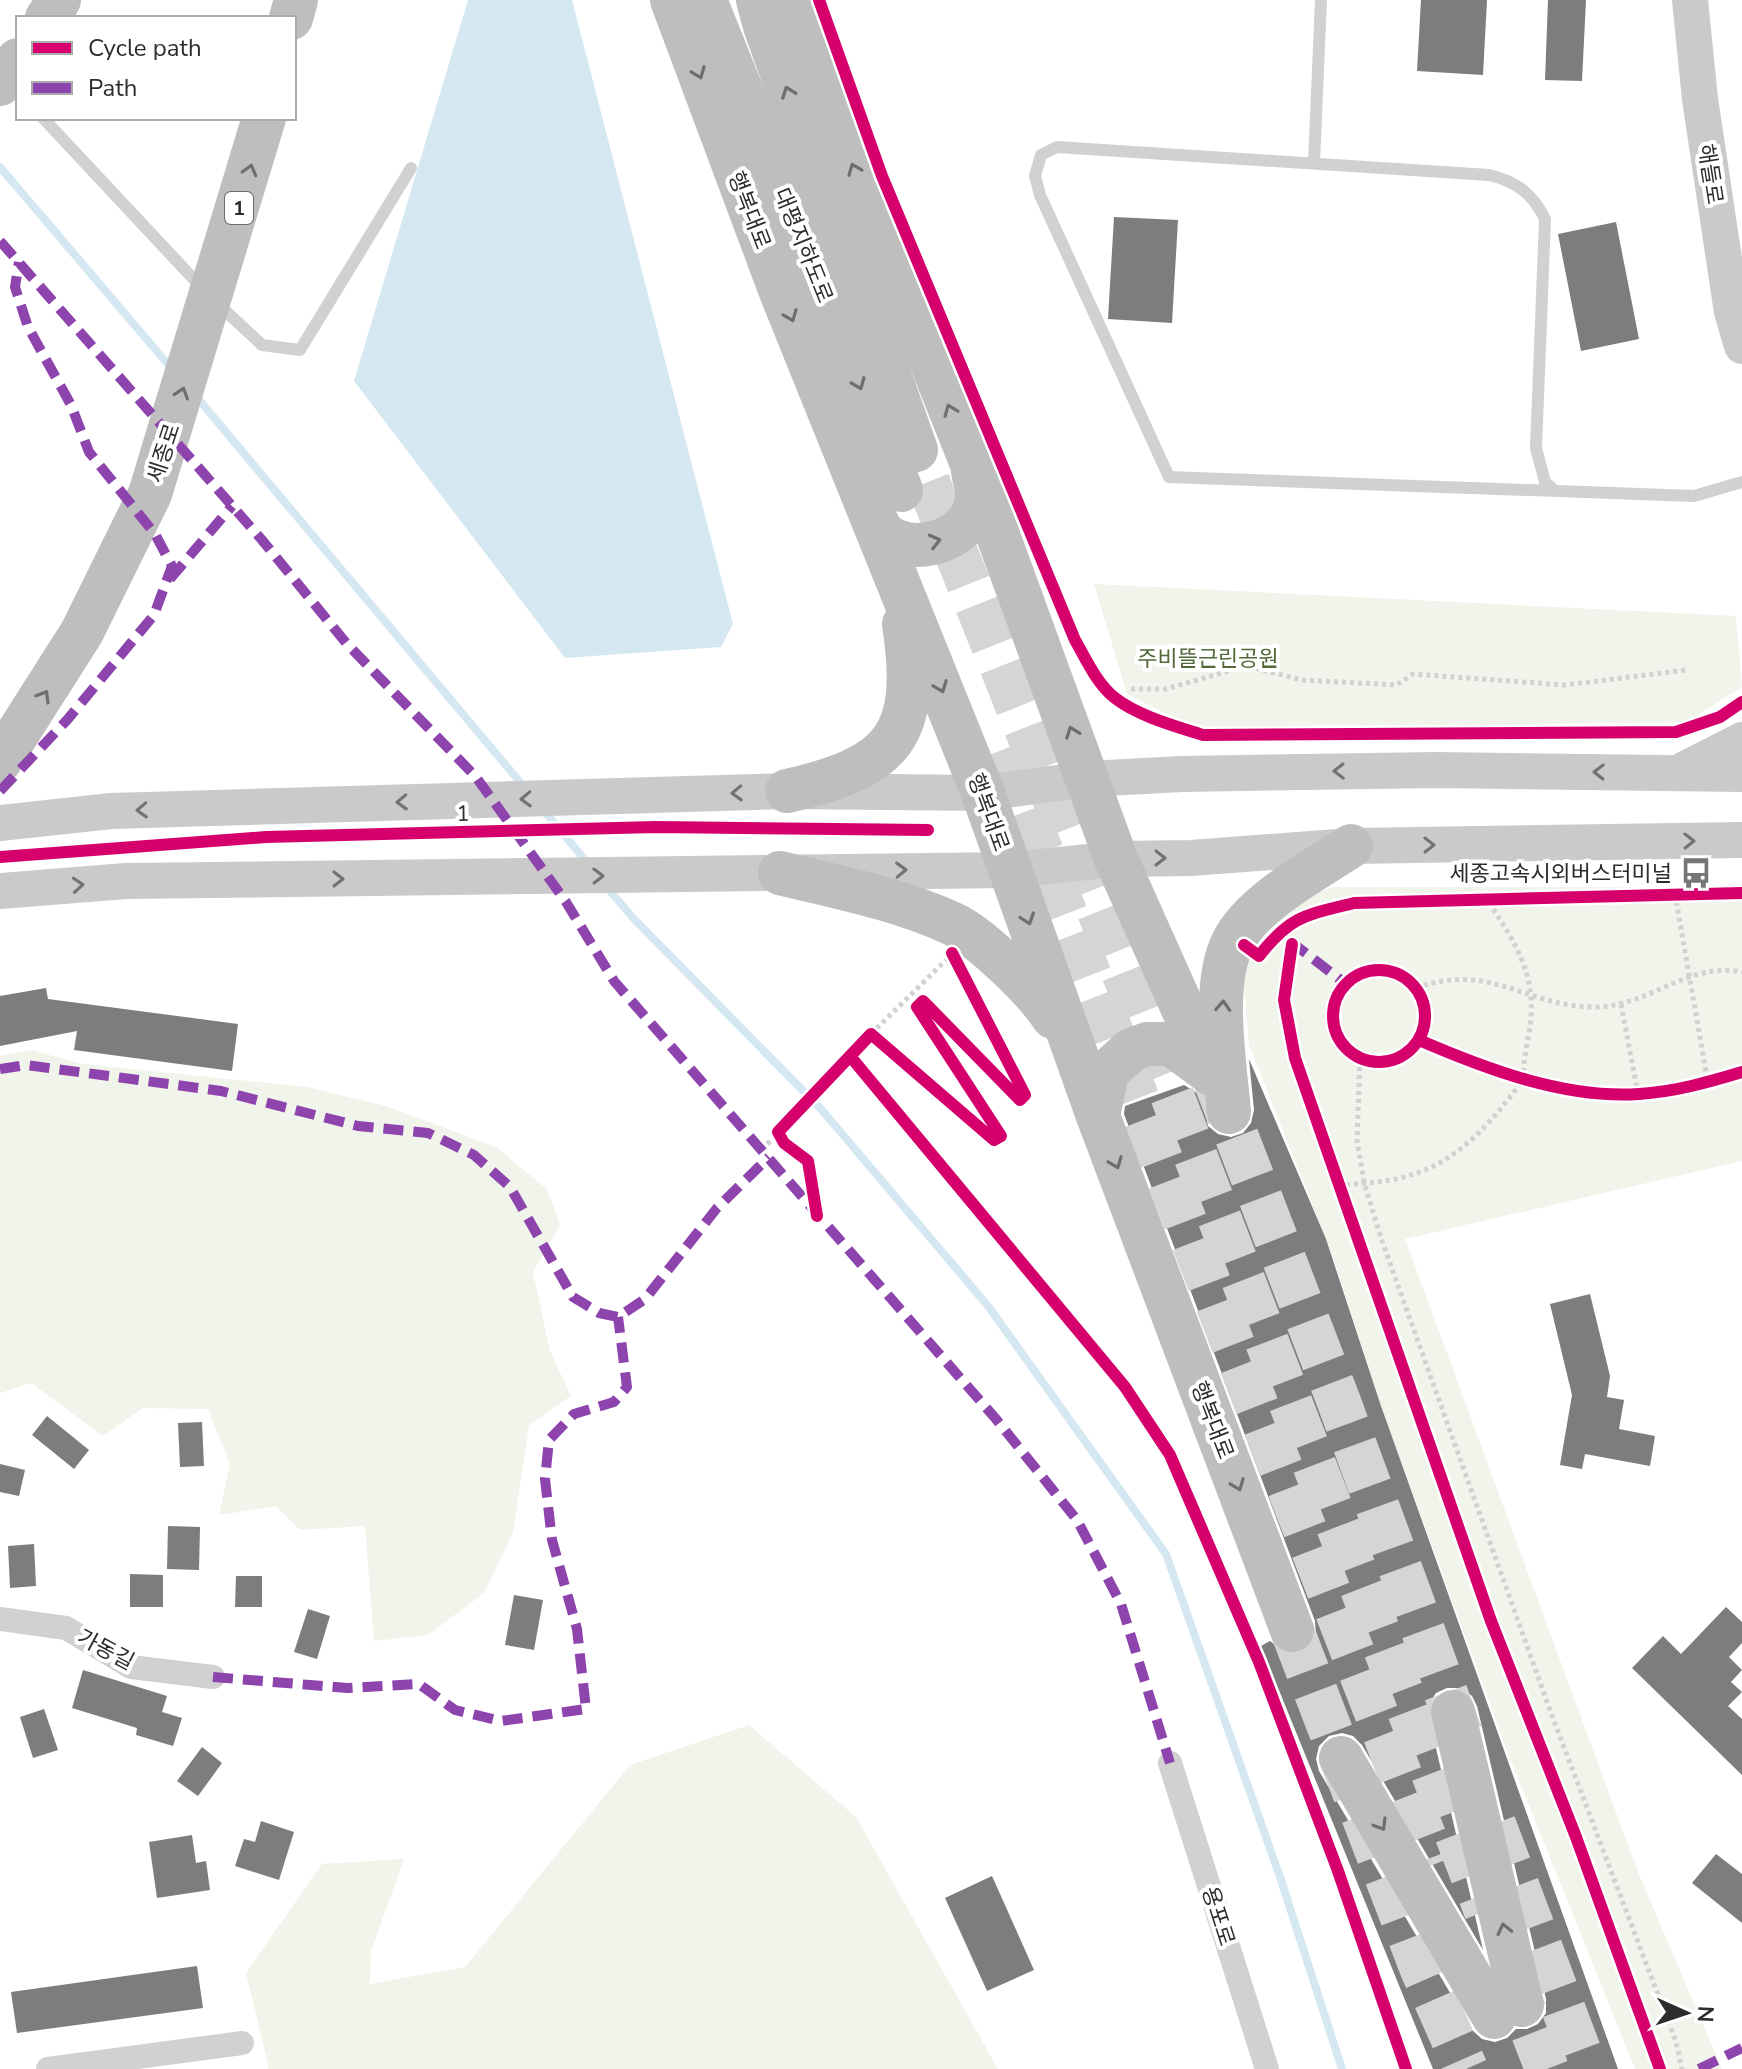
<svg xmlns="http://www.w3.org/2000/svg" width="1742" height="2069" font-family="'Nunito Sans','Noto Sans KR',sans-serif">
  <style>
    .green { fill: #f0f4ea }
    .water { fill: #d5e8f2 }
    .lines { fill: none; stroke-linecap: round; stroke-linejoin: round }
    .stream { stroke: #d5e8f2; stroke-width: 8 }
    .building { fill: #7d7d7d; fill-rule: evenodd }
    .highway-tunnel { stroke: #d5d5d5; stroke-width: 44; stroke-dasharray: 44 22; stroke-linecap: butt }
    .path { stroke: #d1d1d1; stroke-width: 5; stroke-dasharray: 4 4; stroke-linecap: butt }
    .lane { stroke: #d1d1d1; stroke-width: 12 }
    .street { stroke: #d1d1d1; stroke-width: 24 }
    .secondary { stroke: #cacaca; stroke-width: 36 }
    .highway { stroke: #bebebe; stroke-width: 44 }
    .highway-bridge { stroke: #bebebe; stroke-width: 44 }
    .quiet { stroke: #8e44ad; stroke-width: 10; stroke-dasharray: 20 10; stroke-linecap: butt }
    .cycleway-casing { stroke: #fff; stroke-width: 17 }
    .cycleway { stroke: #d6006c; stroke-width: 12 }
    .oneway { stroke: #6e6e6e }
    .oneway2 { stroke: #737373 }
    .labels { text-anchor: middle; stroke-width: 8; stroke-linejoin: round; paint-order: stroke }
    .shield { fill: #fff; stroke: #6b6b6b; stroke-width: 2 }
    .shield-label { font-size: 20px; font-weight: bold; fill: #2c2c2c }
    .street-label { font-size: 22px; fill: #2c2c2c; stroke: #fff }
    .park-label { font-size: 22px; fill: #516938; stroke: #fff }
    .poi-label { font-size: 22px; fill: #2c2c2c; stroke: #fff; text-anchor: end }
  </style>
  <rect width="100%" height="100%" fill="#fff"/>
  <!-- green -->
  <g class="green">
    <path d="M1094,584L1736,616L1742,687L1687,722L1193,728L1127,694Z"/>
    <path d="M1334,887H1742V1161L1405,1239L1638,1872L1722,2069H1635L1509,1756L1382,1409L1333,1257L1249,1045L1242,965L1297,899Z"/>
    <path d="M31,1050L83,1064L307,1087L386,1106L496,1147L547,1189L560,1225L533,1272L550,1351L571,1396L529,1425L513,1533L484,1593L428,1635L374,1641L365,1526L300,1530L276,1506L219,1515L230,1464L208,1409L143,1408L103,1436L31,1383L0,1393V1056Z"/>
    <path d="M749,1725L856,1817L998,2069H267L269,2068L246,1973L322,1864L404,1859L371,1951L370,1984L465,1967L630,1765Z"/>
  </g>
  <!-- water -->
  <path class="water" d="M468,0H572L733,624L721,647L565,658L354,381Z"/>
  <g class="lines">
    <!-- stream -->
    <g class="stream">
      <path d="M0,167L172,369"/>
      <path d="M194,394L525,788"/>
      <path d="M542,808L589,865"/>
      <path d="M605,885L633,918L821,1109L988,1306L1166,1554L1280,1877L1342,2069"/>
    </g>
  </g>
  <!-- building -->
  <g class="building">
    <path d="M1421,0H1487L1483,75L1417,71Z"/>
    <path d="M1548,0H1586L1582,81L1545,80Z"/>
    <path d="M1114,217L1178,220L1172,323L1108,319Z"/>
    <path d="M1616,222L1639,339L1581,351L1558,234Z"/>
    <path d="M46,988L48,999L238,1024L232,1071L74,1050L77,1031L0,1046V996Z"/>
    <path d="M1249,1059L1326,1239L1381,1406L1618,2069H1433L1261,1646L1270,1641L1287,1654L1302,1653L1312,1645L1316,1635L1315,1621L1124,1114L1125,1106L1184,1085L1202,1096L1208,1126L1218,1134L1231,1137L1243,1133L1251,1123L1254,1110ZM1447,1688H1461L1472,1696L1477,1706L1546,1999V2013L1538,2024L1527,2029H1516L1507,2038L1495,2042L1482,2039L1472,2030L1319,1771L1316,1759L1319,1746L1329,1736L1342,1733L1353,1736L1362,1745L1483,1950L1429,1718V1704L1436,1693Z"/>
    <path d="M1590,1294L1610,1376L1607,1397L1624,1400L1619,1429L1655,1436L1650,1466L1585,1454L1582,1469L1560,1465L1572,1395L1550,1304Z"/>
    <path d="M47,1416L89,1450L74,1469L32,1435Z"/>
    <path d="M202,1422L204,1466L180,1467L178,1423Z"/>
    <path d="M0,1464L25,1470L19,1496L0,1492Z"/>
    <path d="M168,1526L200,1527L199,1570L167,1569Z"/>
    <path d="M34,1544L36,1586L10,1588L8,1546Z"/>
    <path d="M130,1574L163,1575V1607H130Z"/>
    <path d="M236,1576H262V1607H235Z"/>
    <path d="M514,1595L543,1600L534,1650L505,1645Z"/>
    <path d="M1726,1607L1742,1622V1643L1729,1657L1742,1670L1731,1682L1742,1692L1728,1706L1742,1719V1775L1632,1668L1663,1636L1681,1654Z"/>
    <path d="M308,1609L330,1616L317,1659L294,1652Z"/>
    <path d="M83,1670L167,1696L162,1712L182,1718L173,1746L136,1735L137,1728L72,1708Z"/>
    <path d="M44,1709L58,1750L33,1758L20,1717Z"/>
    <path d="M202,1747L222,1763L198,1796L177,1781Z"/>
    <path d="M261,1821L294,1832L279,1880L235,1866L244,1839L255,1842Z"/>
    <path d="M192,1835L196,1863L206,1861L210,1890L157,1898L149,1842Z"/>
    <path d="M1716,1854L1742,1874V1923L1692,1883Z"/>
    <path d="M992,1876L1034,1970L987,1991L945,1898Z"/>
    <path d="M197,1966L203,2008L17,2033L11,1992Z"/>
  </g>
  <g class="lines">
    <!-- highway-tunnel -->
    <g class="highway-tunnel">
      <path d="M928,482L1170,1090L1486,1911"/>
      <path d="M1002,750L1435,1864"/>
      <path d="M1213,1075L1339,1402L1466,1748"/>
      <path d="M1292,1630L1421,1967L1466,2069"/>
      <path d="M1494,1824L1586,2069"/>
      <path d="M1509,1971L1547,2069"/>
    </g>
    <!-- path -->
    <g class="path">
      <path d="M1131,689H1166L1246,666L1302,680L1397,685L1413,674L1565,685L1685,670"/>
      <path d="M1675,894L1708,1083"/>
      <path d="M1416,988C1491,961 1525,1007 1595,1007C1649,1007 1688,961 1742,972"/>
      <path d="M1621,1004L1638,1094"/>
      <path d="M871,1034L946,960"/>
      <path d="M1419,1040C1486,1069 1565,1099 1639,1094C1674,1092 1709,1082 1742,1072"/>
      <path d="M1360,1059L1357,1141L1364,1182L1381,1238L1551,1713L1676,2042L1682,2069"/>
      <path d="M762,1150L778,1132"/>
      <path d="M1338,1186C1359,1183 1380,1183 1400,1178C1459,1164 1490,1123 1524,1079C1522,1057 1530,1038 1531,1017C1535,970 1510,934 1485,897"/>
    </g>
    <!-- lane -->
    <g class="lane">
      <path d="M43,118L202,288"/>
      <path d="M1314,163L1321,0"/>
      <path d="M218,304L262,345L300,350L411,168"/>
      <path d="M1555,491L1545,482L1536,448L1545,219C1533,194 1516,181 1489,175L1057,147L1041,155L1035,176L1040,195L1169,477L1694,496L1742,482"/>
    </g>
    <!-- street -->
    <g class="street">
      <path d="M0,1619L66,1628L131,1667L213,1677"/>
      <path d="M1170,1763L1267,2069"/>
      <path d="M48,2069L242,2043"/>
    </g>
    <!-- secondary -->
    <g class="secondary">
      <path d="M1690,0L1700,99L1732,312L1742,346"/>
      <path d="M1683,770L1742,740"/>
      <path d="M0,823L111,811L787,791L983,793L1088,779L1182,774L1436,770L1742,774"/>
      <path d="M0,891L126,881L1011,870L1116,859L1191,858L1351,846L1742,840"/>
    </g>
    <!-- highway -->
    <g class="highway">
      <path d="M672,0L781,292L983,793L1098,1116L1292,1630"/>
      <path d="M705,0L901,490"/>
      <path d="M758,0L765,26L916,450"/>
      <path d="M797,0L846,148L972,464L1116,859L1212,1074"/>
      <path d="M47,18L59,0"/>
      <path d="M291,18L296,0"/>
      <path d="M873,515C877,522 881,532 887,536C919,558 975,537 977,497C978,489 974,479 973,471"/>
      <path d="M0,761L82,632L150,494L264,118"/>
      <path d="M787,791C894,767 921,736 904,624"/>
      <path d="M780,873C838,887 899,899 953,924C981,937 1036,991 1053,1017"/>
      <path d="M1229,1112C1225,1064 1211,985 1233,942C1253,902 1315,870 1351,846"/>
      <path d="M1098,1116L1107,1072L1131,1050L1147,1044H1171L1212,1074"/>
      <path d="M1453,1712L1522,2005"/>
      <path d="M1341,1758L1494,2017"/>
    </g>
    <!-- highway-bridge -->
    <path class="highway-bridge" d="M0,84L18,60"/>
    <!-- quiet -->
    <g class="quiet">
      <path d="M0,241L262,540L347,644L476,777L566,902L614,981L996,1419L1077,1520L1121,1604L1170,1763"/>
      <path d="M170,579L232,506"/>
      <path d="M0,791L67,720L154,615L172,566L155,534L89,452L71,405L28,327L15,287L19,262"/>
      <path d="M1290,941L1346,984"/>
      <path d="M0,1069L26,1065L221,1091L358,1126L428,1133L474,1155L510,1187L573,1297L599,1313L618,1317L645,1299L717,1208L769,1157"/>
      <path d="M213,1677L347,1688L419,1684L455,1710L501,1721L586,1709L577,1629L552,1540L545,1479L549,1440L574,1414L614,1402L627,1387L618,1317"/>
      <path d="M1699,2069L1742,2048"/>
    </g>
    <defs>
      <g id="cycleway">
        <path d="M819,0L882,176L1075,640C1086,659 1097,684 1115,698C1138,716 1175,726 1203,735L1676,732L1720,717L1742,702"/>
        <path d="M0,857L266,837L656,827L928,830"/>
        <path d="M1292,944L1284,1000L1295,1058L1491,1621L1576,1837L1660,2069"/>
        <path d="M1244,945L1259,956C1291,915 1306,915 1354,903L1742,893"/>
        <circle cx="1379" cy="1016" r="46"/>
        <path d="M1419,1040C1486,1069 1565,1099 1639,1094C1674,1092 1709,1082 1742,1072"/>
        <path d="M850,1056L1125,1387L1170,1455L1259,1662L1338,1871L1406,2069"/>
        <path d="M817,1216L808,1161L784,1143L778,1132L871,1034L994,1140L1001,1136L917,1007L923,1001L1020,1100L1025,1095L952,953"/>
      </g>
    </defs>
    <!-- cycleway casing -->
    <use href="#cycleway" class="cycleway-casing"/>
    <!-- cycleway -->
    <use href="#cycleway" class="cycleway"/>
  </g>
  <!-- one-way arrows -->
  <defs><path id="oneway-chevron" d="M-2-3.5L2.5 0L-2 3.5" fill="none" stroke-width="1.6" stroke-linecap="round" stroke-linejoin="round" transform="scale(2)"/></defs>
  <g class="oneway">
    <use href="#oneway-chevron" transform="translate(699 73) rotate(69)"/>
    <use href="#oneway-chevron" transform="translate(788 92) rotate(-110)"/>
    <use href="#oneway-chevron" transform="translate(854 169) rotate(-112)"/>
    <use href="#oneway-chevron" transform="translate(250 170) rotate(-75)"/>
    <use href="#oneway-chevron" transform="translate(791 316) rotate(68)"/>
    <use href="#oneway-chevron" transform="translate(859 384) rotate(68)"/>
    <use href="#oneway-chevron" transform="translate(182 393) rotate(-72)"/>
    <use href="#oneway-chevron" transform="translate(950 410) rotate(-112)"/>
    <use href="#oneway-chevron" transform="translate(935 541) rotate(-14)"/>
    <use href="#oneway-chevron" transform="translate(941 687) rotate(69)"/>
    <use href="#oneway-chevron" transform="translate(44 696) rotate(-59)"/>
    <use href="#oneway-chevron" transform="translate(1072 732) rotate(-110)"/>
    <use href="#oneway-chevron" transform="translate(1028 919) rotate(71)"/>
    <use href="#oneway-chevron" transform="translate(1223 1006) rotate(-87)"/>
    <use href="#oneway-chevron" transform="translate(1116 1163) rotate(69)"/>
    <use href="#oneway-chevron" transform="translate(1238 1485) rotate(69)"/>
    <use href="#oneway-chevron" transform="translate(1381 1825) rotate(59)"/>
    <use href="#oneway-chevron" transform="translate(1504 1929) rotate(-103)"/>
  </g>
  <g class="oneway2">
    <use href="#oneway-chevron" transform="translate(1339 771) rotate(179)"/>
    <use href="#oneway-chevron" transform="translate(1599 772) rotate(-179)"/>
    <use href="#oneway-chevron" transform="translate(737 793) rotate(178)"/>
    <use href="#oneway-chevron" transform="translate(526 799) rotate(178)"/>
    <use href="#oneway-chevron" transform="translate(402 802) rotate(178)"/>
    <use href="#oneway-chevron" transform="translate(142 810) rotate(178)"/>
    <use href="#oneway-chevron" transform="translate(1689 841) rotate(-1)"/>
    <use href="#oneway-chevron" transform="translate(1429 845) rotate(-1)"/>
    <use href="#oneway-chevron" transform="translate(1160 858)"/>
    <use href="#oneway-chevron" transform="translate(901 870) rotate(-2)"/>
    <use href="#oneway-chevron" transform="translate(598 876) rotate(-1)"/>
    <use href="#oneway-chevron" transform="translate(338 879)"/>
    <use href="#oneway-chevron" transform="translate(78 885) rotate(-4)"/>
  </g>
  <!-- icons -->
  <defs>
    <symbol id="bus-bare" viewBox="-9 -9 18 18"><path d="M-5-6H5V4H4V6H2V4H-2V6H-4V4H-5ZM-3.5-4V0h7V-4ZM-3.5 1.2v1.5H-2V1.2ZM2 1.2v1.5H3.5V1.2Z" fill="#767676" stroke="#fff" stroke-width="2.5" paint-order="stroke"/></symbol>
  </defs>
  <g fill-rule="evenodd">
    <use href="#bus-bare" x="1674" y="851" width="44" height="44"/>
  </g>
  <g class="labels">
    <!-- shield labels -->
    <rect class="shield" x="225" y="192" width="28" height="32" rx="6"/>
    <g class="shield-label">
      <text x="239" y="215">1</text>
    </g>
    <!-- street labels -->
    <g class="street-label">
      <text transform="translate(1711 174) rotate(81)" y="8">해들로</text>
      <text transform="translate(750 210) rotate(69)" y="8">행복대로</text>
      <text transform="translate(804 245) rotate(68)" y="8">대평지하도로</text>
      <text transform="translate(163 453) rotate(-72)" y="8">세종로</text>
      <text transform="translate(989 812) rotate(70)" y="8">행복대로</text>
      <text transform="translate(463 813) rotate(-1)" y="8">1</text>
      <text transform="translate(1213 1420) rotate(69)" y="8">행복대로</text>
      <text transform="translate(106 1649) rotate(28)" y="8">가동길</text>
      <text transform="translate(1219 1916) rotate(72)" y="8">용포로</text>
    </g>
    <!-- park labels -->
    <g class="park-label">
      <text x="1208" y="666">주비뜰근린공원</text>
    </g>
    <!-- poi labels -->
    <g class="poi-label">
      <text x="1672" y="881">세종고속시외버스터미널</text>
    </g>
  </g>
  <!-- legend -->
  <rect x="16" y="16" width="280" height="104" fill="#ffffff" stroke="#ababab" stroke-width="2"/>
  <rect x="32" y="42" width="40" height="12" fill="#d6006c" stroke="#ababab" stroke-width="2"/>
  <text x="88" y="56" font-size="24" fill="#2c2c2c">Cycle path</text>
  <rect x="32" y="82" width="40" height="12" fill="#8e44ad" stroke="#ababab" stroke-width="2"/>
  <text x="88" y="96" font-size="24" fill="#2c2c2c">Path</text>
  <!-- north arrow -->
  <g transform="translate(1686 2013) rotate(93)" stroke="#ffffff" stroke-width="6" paint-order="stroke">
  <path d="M0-6L14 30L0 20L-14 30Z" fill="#2c2c2c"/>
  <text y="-12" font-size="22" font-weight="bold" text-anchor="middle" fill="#2c2c2c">N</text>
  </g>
</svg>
